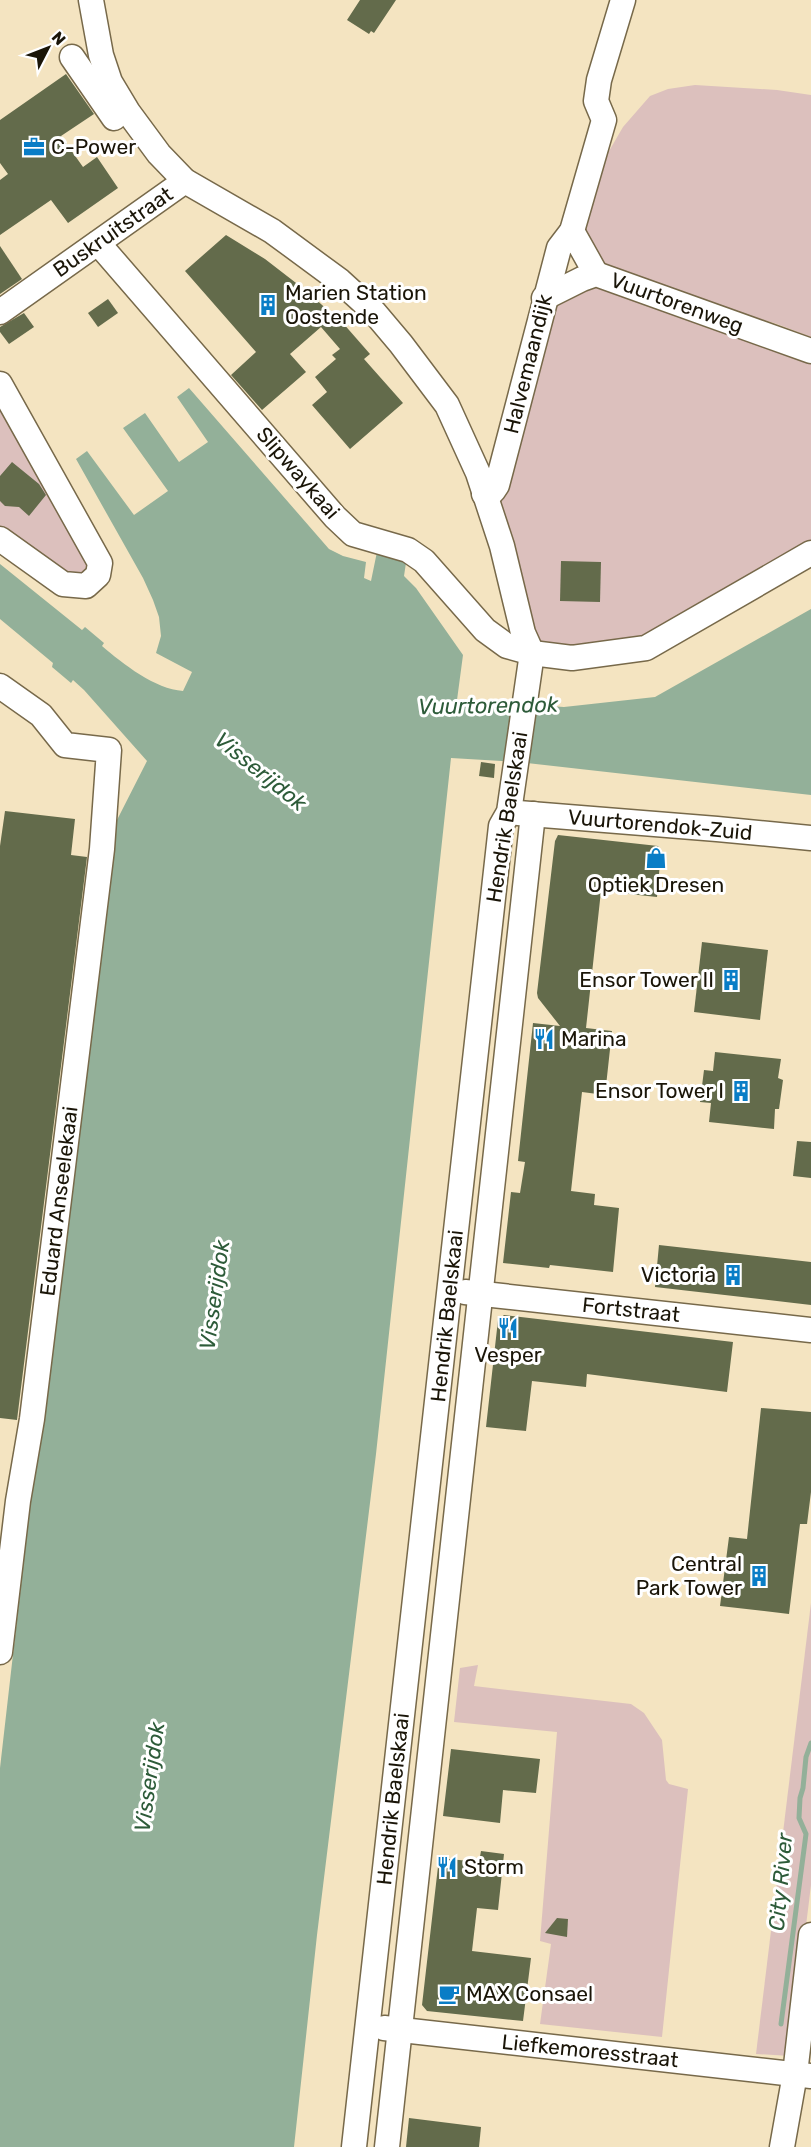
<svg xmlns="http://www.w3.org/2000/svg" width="811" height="2147" font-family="Rubik,sans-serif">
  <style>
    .green { fill: #dcc0bd }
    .water { fill: #93b099 }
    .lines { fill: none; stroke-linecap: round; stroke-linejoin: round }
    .stream { stroke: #93b099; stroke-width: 5 }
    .building { fill: #636b4b }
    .minor-casing { stroke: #77694a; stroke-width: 27 }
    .minor { stroke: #fff; stroke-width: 24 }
    .labels { text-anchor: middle; stroke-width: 6; stroke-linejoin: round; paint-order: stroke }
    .poi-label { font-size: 21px; fill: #1a1508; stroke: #fff; text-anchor: start }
    .street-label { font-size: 21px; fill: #1a1508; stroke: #fff }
    .water-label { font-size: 22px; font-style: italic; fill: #2d5b39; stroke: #fff }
  </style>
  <rect width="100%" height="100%" fill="#f4e4c1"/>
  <!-- green -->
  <g class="green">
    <path d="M695,85L777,90L811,95V337L777,324L608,271L583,234L605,158L623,127L650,96L668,89Z"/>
    <path d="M592,283L811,360V544L641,640L584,648L546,645L535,636L498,501L550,303Z"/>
    <path d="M0,398L89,558L86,578L51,572L0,529Z"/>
    <path d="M811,1603V1885L790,2056L756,2054Z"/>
    <path d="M478,1665L474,1686L631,1704L644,1713L662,1740L666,1780L669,1784L688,1789L662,2037L540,2024L551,1944L540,1941L557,1732L454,1722L460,1668Z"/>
  </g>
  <!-- water -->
  <path class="water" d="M189,388L329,549L343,556L366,562L364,578L371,581L378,547L407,556L404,576L416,588L463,655L457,700L564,707L655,697L811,609V795L518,762L451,758L376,1454L317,1935L294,2147H0V1768L102,877L109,872L117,820L147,761L84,690L73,680L71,683L52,667L53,663L0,619V564L82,630L85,627L104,643L102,646C123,664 155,689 183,691L192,672L156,653L161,636L159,617L153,600L143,578L76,459L87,451L134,515L168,491L123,428L145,413L179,462L208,442L177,397Z"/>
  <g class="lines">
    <!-- stream -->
    <path class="stream" d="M781,2024L806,1834L799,1818L800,1798L803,1788L806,1757L811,1743"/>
  </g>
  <!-- building -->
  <g class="building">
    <path d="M360,0H396L374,33L371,31L369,34L347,20Z"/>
    <path d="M66,74L94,114L61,136L83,167L97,157L118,188L68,223L51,200L0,235V180L8,174L0,163V120Z"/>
    <path d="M226,235L265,259L309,293L334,316L335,314L370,354L364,359L403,403L350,449L312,405L327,392L315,377L336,359L332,355L340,349L321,327L290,354L306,372L262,410L231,375L256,352L185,271Z"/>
    <path d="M0,246L22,279L0,294Z"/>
    <path d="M108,299L118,313L98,327L88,313Z"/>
    <path d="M24,313L34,327L9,344L0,332V327Z"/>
    <path d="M12,462L39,484L46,495L29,516L19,507L5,506L0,501V476Z"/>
    <path d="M561,561L601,562L600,602L560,601Z"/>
    <path d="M481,762L495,764L494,778L479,776Z"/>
    <path d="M5,811L75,819L71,855L87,857L17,1420L0,1418V846Z"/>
    <path d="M558,835L658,846L661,851L657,897L601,891L586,1028L612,1031L605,1095L582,1092L571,1191L595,1194L594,1205L619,1208L613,1272L550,1265L549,1268L503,1263L511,1192L520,1193L525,1162L518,1161L533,1023L560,1026L538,998L537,993L555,841Z"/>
    <path d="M702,942L768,950L760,1020L694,1012Z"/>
    <path d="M715,1052L781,1059L778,1078L783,1080L779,1109H775L774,1129L709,1122L711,1103L700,1102L704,1070L713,1071Z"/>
    <path d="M797,1141L811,1142V1178L793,1176Z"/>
    <path d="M659,1245L811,1262V1305L655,1287Z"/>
    <path d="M504,1315L733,1342L727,1392L587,1374L586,1387L532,1381L526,1431L486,1427L498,1320Z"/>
    <path d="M761,1408L811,1412V1492L807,1524H800L789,1614L720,1606L729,1537L747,1539Z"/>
    <path d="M451,1749L540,1759L536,1793L503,1790L500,1823L443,1816Z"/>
    <path d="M481,1851L504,1854L498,1910L477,1908L472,1951L531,1958L523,2021L427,2011L422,2005L439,1858L479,1862Z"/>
    <path d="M557,1918L568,1919L567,1937L545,1933Z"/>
    <path d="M409,2118L481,2127L479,2147H406Z"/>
  </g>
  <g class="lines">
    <defs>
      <g id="minor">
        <path d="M91,0L101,55L110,82L128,112L159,154L185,181L272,231L340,281L374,312L401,344L447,405L478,473L502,546L523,633L532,653L509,812L501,826L354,2147"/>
        <path d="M72,57L114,118"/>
        <path d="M572,231L596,274"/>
        <path d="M98,243L335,517L353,534L408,550L424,561L485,630L507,646L532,653L572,658L646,648L811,553"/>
        <path d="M544,298L582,279L596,274L811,351"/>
        <path d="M0,312L185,181"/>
        <path d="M0,384L100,563L98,575L86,586L63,584L0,539"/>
        <path d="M484,494L493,491L497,485L559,248L572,231L604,120L596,101L599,80L623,0"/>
        <path d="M0,686L41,715L65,745L109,750L102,849L32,1419L18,1501L0,1652"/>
        <path d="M518,813L717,829L811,838"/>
        <path d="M465,1292L811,1330"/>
        <path d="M384,2028L811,2076"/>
        <path d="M387,2147L533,814"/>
        <path d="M782,2147L795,2074L811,1935"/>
      </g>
    </defs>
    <!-- minor casing -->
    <use href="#minor" class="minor-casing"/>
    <!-- minor -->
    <use href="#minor" class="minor"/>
  </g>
  <!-- icons -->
  <defs>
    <symbol id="office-bare" viewBox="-9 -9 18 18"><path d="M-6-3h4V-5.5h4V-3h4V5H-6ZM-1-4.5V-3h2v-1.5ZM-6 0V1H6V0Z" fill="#097dc6" stroke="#fff" stroke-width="2.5" paint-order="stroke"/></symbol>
    <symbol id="building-bare" viewBox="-9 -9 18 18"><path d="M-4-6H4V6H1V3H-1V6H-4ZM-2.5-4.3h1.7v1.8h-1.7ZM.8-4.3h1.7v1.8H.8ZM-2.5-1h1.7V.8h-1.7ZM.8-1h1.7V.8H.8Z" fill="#097dc6" stroke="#fff" stroke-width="2.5" paint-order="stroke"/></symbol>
    <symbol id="shop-bare" viewBox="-9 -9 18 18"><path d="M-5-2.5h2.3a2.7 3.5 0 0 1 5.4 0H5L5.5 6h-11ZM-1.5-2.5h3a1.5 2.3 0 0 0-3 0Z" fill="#097dc6" stroke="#fff" stroke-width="2.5" paint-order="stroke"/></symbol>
    <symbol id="restaurant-bare" viewBox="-9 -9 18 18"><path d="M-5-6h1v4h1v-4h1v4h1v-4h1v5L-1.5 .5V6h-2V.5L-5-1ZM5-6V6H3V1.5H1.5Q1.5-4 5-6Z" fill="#097dc6" stroke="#fff" stroke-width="2.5" paint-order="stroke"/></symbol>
    <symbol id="cafe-bare" viewBox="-9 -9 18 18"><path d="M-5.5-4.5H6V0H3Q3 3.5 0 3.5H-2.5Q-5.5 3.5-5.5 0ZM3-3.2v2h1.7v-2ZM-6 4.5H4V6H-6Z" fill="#097dc6" stroke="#fff" stroke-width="2.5" paint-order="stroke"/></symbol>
  </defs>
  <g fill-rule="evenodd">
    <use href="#office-bare" x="19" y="132" width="30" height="30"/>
    <use href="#building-bare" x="253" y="290" width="30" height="30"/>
    <use href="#shop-bare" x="641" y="843" width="30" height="30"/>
    <use href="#building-bare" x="716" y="965" width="30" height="30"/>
    <use href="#restaurant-bare" x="529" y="1024" width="30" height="30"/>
    <use href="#building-bare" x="726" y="1076" width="30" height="30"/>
    <use href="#building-bare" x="718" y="1260" width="30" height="30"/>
    <use href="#restaurant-bare" x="493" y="1313" width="30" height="30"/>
    <use href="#building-bare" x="744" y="1561" width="30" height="30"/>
    <use href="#restaurant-bare" x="432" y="1852" width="30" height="30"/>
    <use href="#cafe-bare" x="434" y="1979" width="30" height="30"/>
  </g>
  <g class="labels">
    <!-- poi labels -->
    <g class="poi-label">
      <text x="51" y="154">C-Power</text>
      <text x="285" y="300">Marien Station<tspan x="285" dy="24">Oostende</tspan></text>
      <text x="656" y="892" text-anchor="middle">Optiek Dresen</text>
      <text x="714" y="987" text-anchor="end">Ensor Tower II</text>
      <text x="561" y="1046">Marina</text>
      <text x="724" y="1098" text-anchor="end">Ensor Tower I</text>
      <text x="716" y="1282" text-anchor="end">Victoria</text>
      <text x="508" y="1362" text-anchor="middle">Vesper</text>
      <text x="742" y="1571" text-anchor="end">Central<tspan x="742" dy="24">Park Tower</tspan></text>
      <text x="464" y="1874">Storm</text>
      <text x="466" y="2001">MAX Consael</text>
    </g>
    <!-- street labels -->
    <g class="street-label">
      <text transform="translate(113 232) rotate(-35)" y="7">Buskruitstraat</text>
      <text transform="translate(677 303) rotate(20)" y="7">Vuurtorenweg</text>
      <text transform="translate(528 364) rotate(-76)" y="7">Halvemaandijk</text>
      <text transform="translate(298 473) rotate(49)" y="7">Slipwaykaai</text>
      <text transform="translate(507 817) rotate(-81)" y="7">Hendrik Baelskaai</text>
      <text transform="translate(660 825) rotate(5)" y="7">Vuurtorendok-Zuid</text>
      <text transform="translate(59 1201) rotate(-83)" y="7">Eduard Anseelekaai</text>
      <text transform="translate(631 1310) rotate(6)" y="7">Fortstraat</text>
      <text transform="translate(447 1316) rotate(-84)" y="7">Hendrik Baelskaai</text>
      <text transform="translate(393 1799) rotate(-84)" y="7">Hendrik Baelskaai</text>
      <text transform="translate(590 2051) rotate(6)" y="7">Liefkemoresstraat</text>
    </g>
    <!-- water labels -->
    <g class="water-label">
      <text transform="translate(488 705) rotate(-1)" y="8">Vuurtorendok</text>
      <text transform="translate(261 771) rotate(39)" y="8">Visserijdok</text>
      <text transform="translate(214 1295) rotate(-82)" y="8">Visserijdok</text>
      <text transform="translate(149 1777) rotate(-82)" y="8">Visserijdok</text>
      <text transform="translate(780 1882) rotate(-85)" y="8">City River</text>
    </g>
  </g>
  <!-- north arrow -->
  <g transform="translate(48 48) rotate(48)" stroke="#ffffff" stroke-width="4.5" paint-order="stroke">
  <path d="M0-4.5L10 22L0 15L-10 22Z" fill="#1a1508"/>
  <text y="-9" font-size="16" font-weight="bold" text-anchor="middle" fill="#1a1508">N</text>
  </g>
</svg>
